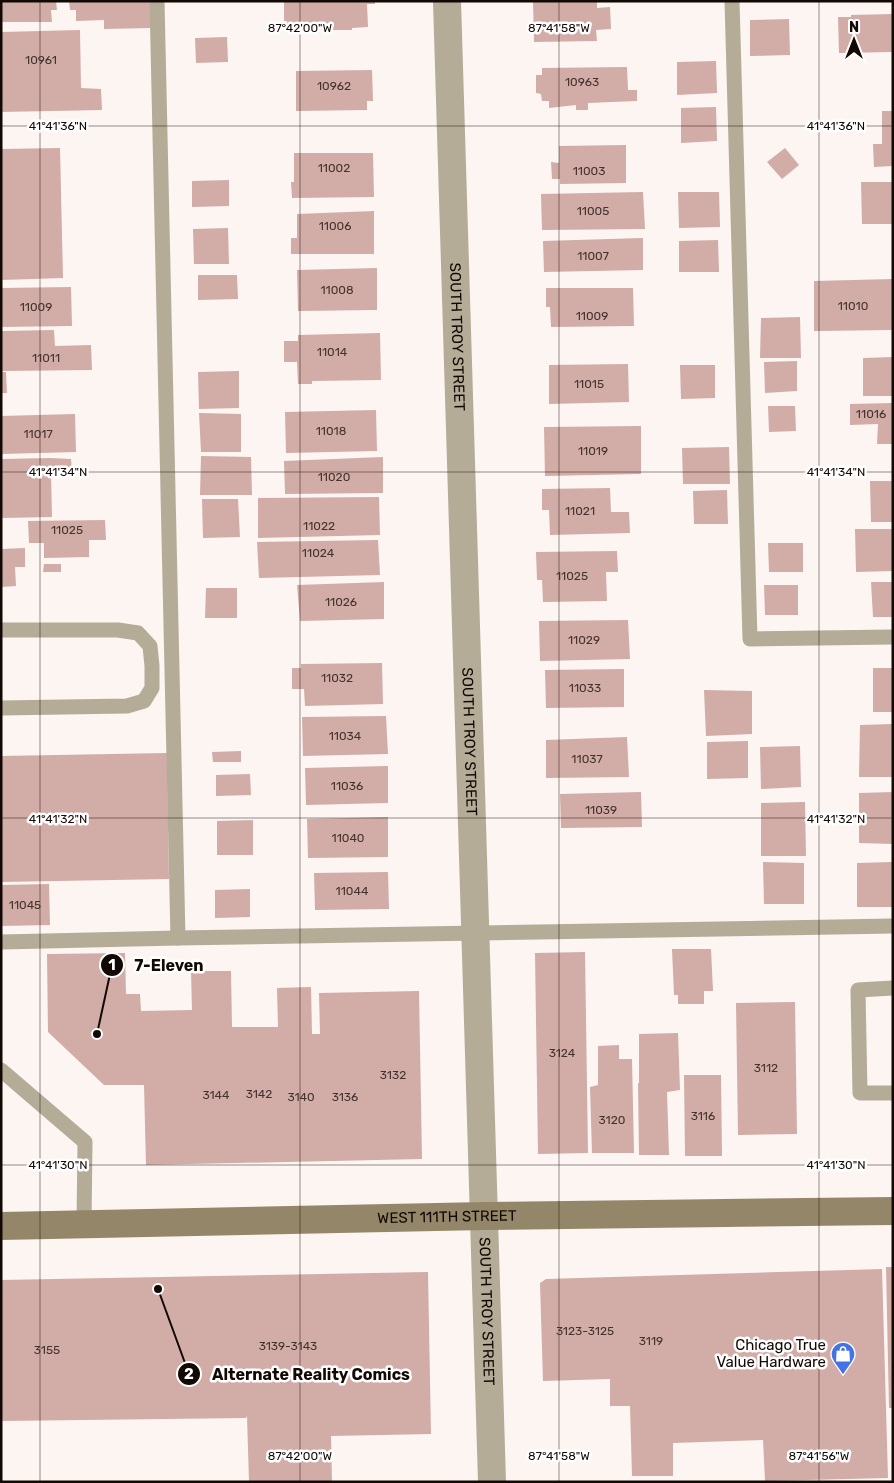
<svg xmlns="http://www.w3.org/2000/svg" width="894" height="1483" font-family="Rubik,sans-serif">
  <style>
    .building { fill: #d2aca7 }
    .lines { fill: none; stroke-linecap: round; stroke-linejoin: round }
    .lane { stroke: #b4ac97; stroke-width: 15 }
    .street { stroke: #b4ac97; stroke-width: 28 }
    .secondary { stroke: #948769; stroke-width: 28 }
    .ticks { fill: none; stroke: #130904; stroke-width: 1; stroke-opacity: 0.45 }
    .labels { text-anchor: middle; stroke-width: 5; stroke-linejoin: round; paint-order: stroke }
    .number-label { font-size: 12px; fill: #43322d }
    .street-label { font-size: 15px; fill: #130904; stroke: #fff }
    .poi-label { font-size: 15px; fill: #130904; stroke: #fff; text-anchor: end }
    .ticks-label { font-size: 12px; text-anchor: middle; fill: #130904; stroke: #fff; stroke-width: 5; stroke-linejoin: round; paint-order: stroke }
    .leader { fill: none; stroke: #130904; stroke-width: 2 }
    .callout-dot { fill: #130904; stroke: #fff; stroke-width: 2 }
    .mark-label { font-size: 15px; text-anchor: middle; font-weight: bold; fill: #fff }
    .callout-label { font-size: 16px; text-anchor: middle; font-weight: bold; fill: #130904; stroke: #fff; stroke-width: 5; stroke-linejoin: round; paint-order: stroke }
  </style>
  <rect width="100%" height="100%" fill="#fcf5f1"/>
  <!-- building -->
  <g class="building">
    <path d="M1,1H56L57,10H51L52,22H1Z"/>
    <path d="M69,1H150L151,28L104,29V20L76,21V10H70Z"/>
    <path d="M284,1H375V4H367L368,27L352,28V30H323V27L288,28L287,21H284Z"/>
    <path d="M533,1H597V8L610,7L611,29L596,30L597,41L534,42Z"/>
    <path d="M893,14V52L839,53L838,17H851V15Z"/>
    <path d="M789,19L790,55L750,56V20Z"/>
    <path d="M80,30L81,88L101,89L102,110L1,112V32Z"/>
    <path d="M227,37L228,62L196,63L195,38Z"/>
    <path d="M716,61L717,93L677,95V62Z"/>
    <path d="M627,67L628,90H637V101L588,103V110H576V105L549,108V101H542L541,94L536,93V75H542V68Z"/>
    <path d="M372,70L373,101H367V110L296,111V71Z"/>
    <path d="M716,107L717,141L681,143V108Z"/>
    <path d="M882,111H893V166L874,167L873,144H882Z"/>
    <path d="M626,145V183L560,184V179H552L551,162L559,163V146Z"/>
    <path d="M60,148L63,278L1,280V149Z"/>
    <path d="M785,148L799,165L782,179L767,162Z"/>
    <path d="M294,153H373L374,197L292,198L291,182H294Z"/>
    <path d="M229,180V206L192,207V181Z"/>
    <path d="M861,182H893V224H862Z"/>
    <path d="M643,192L645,229L542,230L541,194Z"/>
    <path d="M678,192H719L720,227L679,228Z"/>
    <path d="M374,211V254H291V238H297V214Z"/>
    <path d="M228,228L229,264H194L193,229Z"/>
    <path d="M643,238V270L544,272L543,241Z"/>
    <path d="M718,240L719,272H679V241Z"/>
    <path d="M377,268V310L298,311L297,270Z"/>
    <path d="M198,275H237L238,299L198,300Z"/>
    <path d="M893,279V330L814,331V281Z"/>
    <path d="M71,287L72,326L1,327V288Z"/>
    <path d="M546,288H633L634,326L551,327L550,307H546Z"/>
    <path d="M800,317L801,358H760L761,318Z"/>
    <path d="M54,330L55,346L91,345L92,370L1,371V331Z"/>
    <path d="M380,333L381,380L312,381V384H298L297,362H284V341H298V335Z"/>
    <path d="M893,357V396H863V358Z"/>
    <path d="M797,361V391L765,393L764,362Z"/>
    <path d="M628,364L629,402L549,404V365Z"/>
    <path d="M680,365H715V398L681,399Z"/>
    <path d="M239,371V408L199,409L198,372Z"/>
    <path d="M1,372H6L7,393H1Z"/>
    <path d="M893,403V444H877L878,424L850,425V404Z"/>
    <path d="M768,406H795L796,431L769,432Z"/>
    <path d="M376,410L377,451L286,453L285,412Z"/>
    <path d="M199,413L241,414V452H201Z"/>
    <path d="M75,414L76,452L1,454V416Z"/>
    <path d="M641,426V474L545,476L544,427Z"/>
    <path d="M729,447L730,484H683L682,448Z"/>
    <path d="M201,456L251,457L252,495H200Z"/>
    <path d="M383,457V493L285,494L284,461Z"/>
    <path d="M51,458L71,459L72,472L51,473L52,517L1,518V459Z"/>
    <path d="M870,481H893V522H871Z"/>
    <path d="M610,488L611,512H629L630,533L550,535L549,510H542V489Z"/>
    <path d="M727,490L728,524H694L693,491Z"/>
    <path d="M379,497L380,535L258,538V498Z"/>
    <path d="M202,499H238L240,537L203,538Z"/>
    <path d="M105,520L106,540H89V557L44,558V543H29L28,521Z"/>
    <path d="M855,529H893V571L856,572Z"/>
    <path d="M378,540L380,575L259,578L257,542Z"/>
    <path d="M768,543H803V572H769Z"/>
    <path d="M25,548V567H15L16,586L1,587V549Z"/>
    <path d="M617,551L618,572H606L607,601L543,602L542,580H537L536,552Z"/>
    <path d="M44,564H61V572H43Z"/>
    <path d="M384,582V619L300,621L297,585Z"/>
    <path d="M871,582H893V617H873Z"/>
    <path d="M764,585H798V615H765Z"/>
    <path d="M206,588H237V618H205Z"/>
    <path d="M628,620L630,659L540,661L539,621Z"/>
    <path d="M382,663L383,704L305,706L304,689H292V668H301V664Z"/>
    <rect x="873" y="668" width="20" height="44"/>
    <path d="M624,669V707L546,708L545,670Z"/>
    <path d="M704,690L752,691V734L706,736Z"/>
    <path d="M386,716L388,754L303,756L302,717Z"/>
    <path d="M893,724V777H859L860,725Z"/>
    <path d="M627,737L629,777L546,778V740Z"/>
    <path d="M748,741V778L707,779V742Z"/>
    <path d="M800,746L801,787L761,789L760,747Z"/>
    <path d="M241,751V762H213L212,752Z"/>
    <path d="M167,753L169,879L1,882V756Z"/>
    <path d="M388,766V803L306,805L305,768Z"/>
    <path d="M250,774L251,795L216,796V775Z"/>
    <path d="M641,792L642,827L561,828L560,794Z"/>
    <path d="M893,792V844L859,843V793Z"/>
    <path d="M805,802L806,856H761V803Z"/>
    <path d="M388,817V857L308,858L307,819Z"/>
    <path d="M253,820V855H217V821Z"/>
    <path d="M763,862L804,863V904H764Z"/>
    <path d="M893,862V907H857V863Z"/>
    <path d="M388,872L389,909L315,910L314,873Z"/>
    <path d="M49,884L50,925L1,926V885Z"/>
    <path d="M250,889V917L215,918V890Z"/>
    <path d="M672,949H711L713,991H704V1004H678V995H674Z"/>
    <path d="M585,952L588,1153L538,1154L535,953Z"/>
    <path d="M125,953L126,994H140L141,1011L192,1010L191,971H231L232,1027H278L277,988L311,987L312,1034H320L319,993L419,991L422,1159L146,1165L144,1085H104L48,1032L47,954Z"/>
    <path d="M795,1002L797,1134L738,1135L736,1003Z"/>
    <path d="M678,1033L680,1090L667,1092L669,1155H639L638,1083H639V1034Z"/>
    <path d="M619,1045V1059H632L634,1153H592L590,1087L598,1085V1046Z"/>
    <path d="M684,1075H721L722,1156H685Z"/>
    <path d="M886,1267H893V1408H889Z"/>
    <path d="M882,1269L888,1478L765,1481L763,1440L673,1443V1476H632L630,1406H610V1379L543,1381L540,1283L546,1279Z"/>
    <path d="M428,1272L431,1434L331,1436L332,1482H249L247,1416L246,1418L1,1421V1280Z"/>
  </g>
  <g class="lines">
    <!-- lane -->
    <g class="lane">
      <path d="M157,1L178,938"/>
      <path d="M732,1L750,639L893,637"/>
      <path d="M1,630H118L138,633L150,646L152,666V688L144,701L127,706L1,708"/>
      <path d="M1,942L178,938L893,926"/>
      <path d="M893,988L858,990L860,1093H893"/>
      <path d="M1,1070L85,1142L84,1224"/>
    </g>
    <!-- street -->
    <path class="street" id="s1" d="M447,1L492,1482"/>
    <!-- secondary -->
    <path class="secondary" id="s2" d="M1,1226L485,1216L893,1211"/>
  </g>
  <!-- ticks -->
  <path class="ticks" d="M40,1V1482M300,1V1482M559,1V1482M819,1V1482M1,126H893M1,472H893M1,818H893M1,1165H893"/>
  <!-- icons -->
  <defs>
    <symbol id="shop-pin" viewBox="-11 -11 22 30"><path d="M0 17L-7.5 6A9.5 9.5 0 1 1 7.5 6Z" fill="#4573e5" stroke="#fff"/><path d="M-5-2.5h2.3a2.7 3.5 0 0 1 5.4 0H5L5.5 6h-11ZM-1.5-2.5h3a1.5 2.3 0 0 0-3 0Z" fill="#fff"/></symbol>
  </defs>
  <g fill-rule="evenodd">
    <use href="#shop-pin" x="829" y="1340" width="28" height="38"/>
  </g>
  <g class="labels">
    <!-- number labels -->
    <g class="number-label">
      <text x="41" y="64">10961</text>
      <text x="582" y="86">10963</text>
      <text x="334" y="90">10962</text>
      <text x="334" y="172">11002</text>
      <text x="589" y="175">11003</text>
      <text x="593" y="215">11005</text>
      <text x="335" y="230">11006</text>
      <text x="593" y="260">11007</text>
      <text x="337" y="294">11008</text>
      <text x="853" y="310">11010</text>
      <text x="36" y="311">11009</text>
      <text x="592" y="320">11009</text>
      <text x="332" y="356">11014</text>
      <text x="46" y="362">11011</text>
      <text x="589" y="388">11015</text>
      <text x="871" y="418">11016</text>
      <text x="331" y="435">11018</text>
      <text x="38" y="438">11017</text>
      <text x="593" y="455">11019</text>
      <text x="334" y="481">11020</text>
      <text x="580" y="515">11021</text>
      <text x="319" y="530">11022</text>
      <text x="67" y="534">11025</text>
      <text x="318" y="557">11024</text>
      <text x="572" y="580">11025</text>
      <text x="341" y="606">11026</text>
      <text x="584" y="644">11029</text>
      <text x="337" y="682">11032</text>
      <text x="585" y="692">11033</text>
      <text x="345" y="740">11034</text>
      <text x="587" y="763">11037</text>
      <text x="347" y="790">11036</text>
      <text x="601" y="814">11039</text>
      <text x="348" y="842">11040</text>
      <text x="352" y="895">11044</text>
      <text x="25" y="909">11045</text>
      <text x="562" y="1057">3124</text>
      <text x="766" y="1072">3112</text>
      <text x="393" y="1079">3132</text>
      <text x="259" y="1098">3142</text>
      <text x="216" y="1099">3144</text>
      <text x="301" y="1101">3140</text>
      <text x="345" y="1101">3136</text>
      <text x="703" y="1120">3116</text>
      <text x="612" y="1124">3120</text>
      <text x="585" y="1335">3123-3125</text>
      <text x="651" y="1345">3119</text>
      <text x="288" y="1350">3139-3143</text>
      <text x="47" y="1354">3155</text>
    </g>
    <!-- street labels -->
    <g class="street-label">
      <text dy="5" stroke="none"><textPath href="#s1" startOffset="336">SOUTH TROY STREET</textPath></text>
      <text dy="5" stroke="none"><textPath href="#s1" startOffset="741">SOUTH TROY STREET</textPath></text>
      <text dy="5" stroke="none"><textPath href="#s2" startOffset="446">WEST 111TH STREET</textPath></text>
      <text dy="5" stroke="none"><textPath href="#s1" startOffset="1311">SOUTH TROY STREET</textPath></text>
    </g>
    <!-- poi labels -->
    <g class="poi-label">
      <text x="826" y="1350">Chicago True<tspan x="826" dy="17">Value Hardware</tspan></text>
    </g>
  </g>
  <g class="ticks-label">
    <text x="300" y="32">87°42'00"W</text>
    <text x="559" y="32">87°41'58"W</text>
    <text x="58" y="130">41°41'36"N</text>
    <text x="836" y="130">41°41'36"N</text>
    <text x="58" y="476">41°41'34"N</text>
    <text x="836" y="476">41°41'34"N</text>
    <text x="58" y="823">41°41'32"N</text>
    <text x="836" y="823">41°41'32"N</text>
    <text x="58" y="1169">41°41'30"N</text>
    <text x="836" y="1169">41°41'30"N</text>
    <text x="300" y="1460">87°42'00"W</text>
    <text x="559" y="1460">87°41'58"W</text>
    <text x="819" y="1460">87°41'56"W</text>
  </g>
  <!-- callouts -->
  <path class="leader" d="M97 1034L112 965M158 1289L189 1374"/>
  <g class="callout-dot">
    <circle cx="97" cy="1034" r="5"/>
    <circle cx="158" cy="1289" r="5"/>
    <circle cx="112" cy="965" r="12"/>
    <circle cx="189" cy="1374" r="12"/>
  </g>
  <g class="mark-label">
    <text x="112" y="970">1</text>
    <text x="189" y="1379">2</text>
  </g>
  <g class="callout-label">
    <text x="169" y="971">7-Eleven</text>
    <text x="311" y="1380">Alternate Reality Comics</text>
  </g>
  <!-- border -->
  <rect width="894" height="1483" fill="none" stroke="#130904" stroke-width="5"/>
  <!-- north arrow -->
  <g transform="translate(854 40)" stroke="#ffffff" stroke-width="4" paint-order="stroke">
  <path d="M0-4L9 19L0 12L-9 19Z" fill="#130904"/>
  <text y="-8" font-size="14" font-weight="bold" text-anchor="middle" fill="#130904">N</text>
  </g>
</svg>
